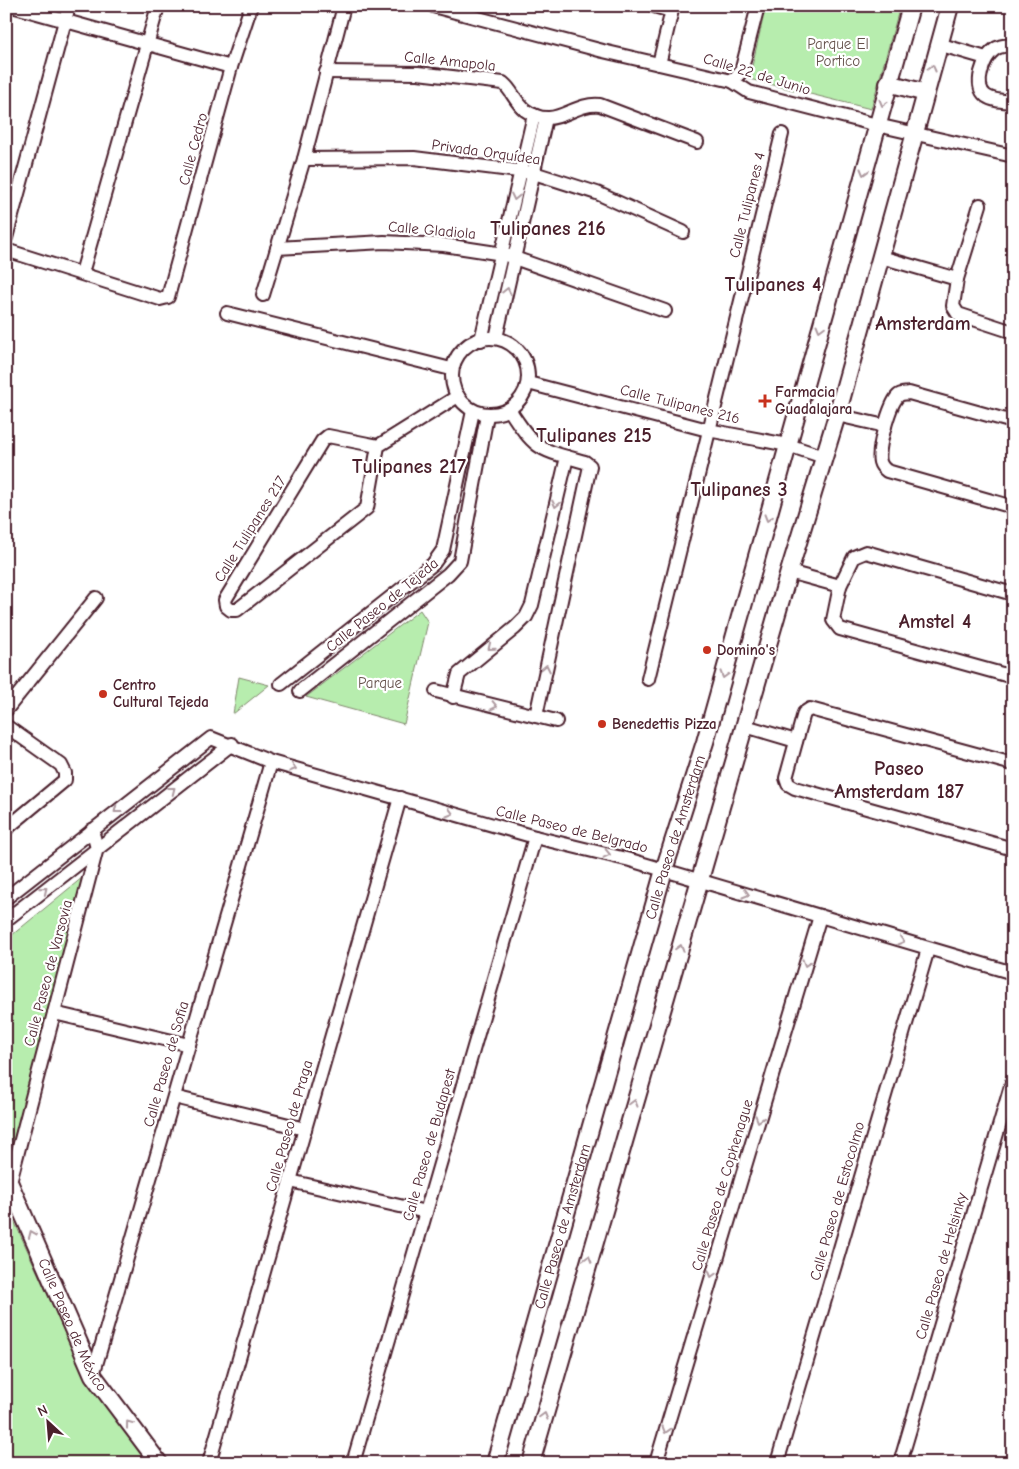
<svg xmlns="http://www.w3.org/2000/svg" width="1019" height="1469" font-family="'Comic Neue',sans-serif">
  <style>
    .green { fill: #b7edae; stroke: #80866c }
    .lines { fill: none; stroke-linecap: round; stroke-linejoin: round }
    .minor-casing { stroke: #4a1f2b; stroke-width: 16 }
    .major-casing { stroke: #4a1f2b; stroke-width: 20 }
    .minor { stroke: #fff; stroke-width: 12 }
    .major { stroke: #fff; stroke-width: 16 }
    .oneway { stroke: #ae9aa0 }
    .poi-dot { fill: #c8321e; stroke: #fff; stroke-width: 2 }
    .labels { text-anchor: middle; stroke-width: 4.5; stroke-linejoin: round; paint-order: stroke }
    .park-label { font-size: 15px; fill: #65524c; stroke: #fff }
    .street-label { font-size: 15px; fill: #4a1f2b; stroke: #fff }
    .poi-label { font-size: 15px; font-weight: bold; fill: #4a1f2b; stroke: #fff; text-anchor: start }
    .district-label { font-size: 20px; font-weight: bold; fill: #4a1f2b; stroke: #fff }
  </style>
  <rect width="100%" height="100%" fill="#fff"/>
  <filter id="ink" filterUnits="userSpaceOnUse"><feTurbulence type="fractalNoise" baseFrequency=".02" numOctaves="2"/><feDisplacementMap in="SourceGraphic" scale="10" xChannelSelector="R" yChannelSelector="G"/><feConvolveMatrix kernelMatrix="1 2 1 2 8 2 1 2 1" color-interpolation-filters="sRGB"/></filter>
  <g filter="url(#ink)">
    <!-- green -->
    <g class="green">
      <path d="M766,6H886L899,10L871,109L749,79Z"/>
      <path d="M420,610L428,622L404,724L306,697Z"/>
      <path d="M239,677L269,685L233,714Z"/>
      <path d="M88,873L6,1166V940Z"/>
      <path d="M6,1203L80,1366L152,1463H6Z"/>
    </g>
    <g class="lines">
      <defs>
        <g id="minor">
          <path d="M12,6L231,67"/>
          <path d="M433,6L603,51L732,81L749,92L877,125L1013,156"/>
          <path d="M654,6L671,11"/>
          <path d="M938,44L986,58"/>
          <path d="M1013,45C1006,46 999,45 994,50C983,58 973,86 986,96C993,101 1004,101 1013,102"/>
          <path d="M659,64L673,6"/>
          <path d="M326,72L418,73L503,83C512,90 515,102 525,110C555,132 571,102 600,105L697,142"/>
          <path d="M732,81L741,72L758,6"/>
          <path d="M304,159L414,158L534,173L597,193L683,232"/>
          <path d="M6,238L69,6"/>
          <path d="M277,248L384,242L444,245L503,254L665,311"/>
          <path d="M6,250L160,299L168,297L231,67L251,6"/>
          <path d="M881,257L957,279L953,306L958,314L1013,332"/>
          <path d="M82,273L158,6"/>
          <path d="M957,279L980,205"/>
          <path d="M263,295L304,159L344,6"/>
          <path d="M227,313L451,369"/>
          <path d="M496,338L546,118"/>
          <circle cx="490" cy="376" r="38"/>
          <path d="M481,340L534,115"/>
          <path d="M528,383L708,430L788,445L824,457"/>
          <path d="M509,409C536,451 538,449 585,462L590,466L536,716"/>
          <path d="M837,415L885,426"/>
          <path d="M1013,422L909,393C905,394 901,393 898,396C889,405 877,450 880,462C881,466 883,468 887,471L1013,507"/>
          <path d="M378,446L367,508L237,610H231L226,606L225,600L322,441L328,436L378,446L458,396"/>
          <path d="M789,572L840,586"/>
          <path d="M1013,594L866,552L854,557L840,586L833,620L840,629L1013,677"/>
          <path d="M648,679L782,134"/>
          <path d="M281,684L433,564L443,550L473,411"/>
          <path d="M300,691L448,574L460,561L487,415"/>
          <path d="M436,691L556,721"/>
          <path d="M453,697L459,674L515,628L526,617L532,605L567,457"/>
          <path d="M6,710L96,598"/>
          <path d="M6,726L61,765L65,773V780L6,829"/>
          <path d="M745,726L796,741"/>
          <path d="M1013,764L810,709L804,713L786,778L788,784L795,788L1013,849"/>
          <path d="M6,898L211,738L271,762L535,837L630,860L1013,973"/>
          <path d="M6,920L232,744"/>
          <path d="M54,1013L189,1045"/>
          <path d="M174,1097L305,1129"/>
          <path d="M290,1181L426,1212"/>
          <path d="M10,1182L97,848L92,830"/>
          <path d="M93,1375L271,762"/>
          <path d="M209,1463L400,798"/>
          <path d="M353,1463L535,837"/>
          <path d="M656,1463L820,916"/>
          <path d="M777,1463L928,949"/>
          <path d="M900,1463L1013,1079"/>
        </g>
        <g id="major">
          <path d="M888,83L926,93"/>
          <path id="s1" d="M6,1175L93,1375L159,1463"/>
          <path id="s2" d="M495,1463L664,870L705,742L911,6"/>
          <path d="M531,1463L789,572L837,415L950,6"/>
        </g>
      </defs>
      <!-- minor casing -->
      <use href="#minor" class="minor-casing"/>
      <!-- major casing -->
      <use href="#major" class="major-casing"/>
      <!-- minor -->
      <use href="#minor" class="minor"/>
      <!-- major -->
      <use href="#major" class="major"/>
    </g>
    <!-- one-way arrows -->
    <defs><path id="oneway-chevron" d="M-2-3.5L2.5 0L-2 3.5" fill="none" stroke-width="1.6" stroke-linecap="round" stroke-linejoin="round" transform="scale(1.25)"/></defs>
    <g class="oneway">
      <use href="#oneway-chevron" transform="translate(932 68) rotate(-76)"/>
      <use href="#oneway-chevron" transform="translate(883 103) rotate(105)"/>
      <use href="#oneway-chevron" transform="translate(864 172) rotate(105)"/>
      <use href="#oneway-chevron" transform="translate(515 197) rotate(102)"/>
      <use href="#oneway-chevron" transform="translate(507 291) rotate(-77)"/>
      <use href="#oneway-chevron" transform="translate(820 328) rotate(105)"/>
      <use href="#oneway-chevron" transform="translate(556 504) rotate(103)"/>
      <use href="#oneway-chevron" transform="translate(768 518) rotate(106)"/>
      <use href="#oneway-chevron" transform="translate(491 647) rotate(141)"/>
      <use href="#oneway-chevron" transform="translate(546 668) rotate(-78)"/>
      <use href="#oneway-chevron" transform="translate(724 675) rotate(106)"/>
      <use href="#oneway-chevron" transform="translate(494 706) rotate(13)"/>
      <use href="#oneway-chevron" transform="translate(293 768) rotate(16)"/>
      <use href="#oneway-chevron" transform="translate(172 790) rotate(-38)"/>
      <use href="#oneway-chevron" transform="translate(117 810) rotate(142)"/>
      <use href="#oneway-chevron" transform="translate(450 813) rotate(16)"/>
      <use href="#oneway-chevron" transform="translate(607 854) rotate(13)"/>
      <use href="#oneway-chevron" transform="translate(44 890) rotate(-39)"/>
      <use href="#oneway-chevron" transform="translate(746 894) rotate(17)"/>
      <use href="#oneway-chevron" transform="translate(901 941) rotate(17)"/>
      <use href="#oneway-chevron" transform="translate(680 948) rotate(-74)"/>
      <use href="#oneway-chevron" transform="translate(806 963) rotate(107)"/>
      <use href="#oneway-chevron" transform="translate(634 1103) rotate(-74)"/>
      <use href="#oneway-chevron" transform="translate(759 1119) rotate(107)"/>
      <use href="#oneway-chevron" transform="translate(32 1234) rotate(-113)"/>
      <use href="#oneway-chevron" transform="translate(588 1259) rotate(-74)"/>
      <use href="#oneway-chevron" transform="translate(712 1274) rotate(106)"/>
      <use href="#oneway-chevron" transform="translate(544 1416) rotate(-74)"/>
      <use href="#oneway-chevron" transform="translate(129 1424) rotate(-127)"/>
      <use href="#oneway-chevron" transform="translate(666 1430) rotate(107)"/>
    </g>
  </g>
  <!-- markers -->
  <g class="poi-dot">
    <path d="M762.5 393.5h5v5h5v5h-5v5h-5v-5h-5v-5h5z"/>
    <circle cx="707" cy="650" r="5"/>
    <circle cx="103" cy="694" r="5"/>
    <circle cx="602" cy="724" r="5"/>
  </g>
  <g class="labels">
    <!-- park labels -->
    <g class="park-label">
      <text x="838" y="49">Parque El<tspan x="838" dy="17">Portico</tspan></text>
      <text x="380" y="688">Parque</text>
    </g>
    <!-- street labels -->
    <g class="street-label">
      <text transform="translate(450 61) rotate(6)" y="5">Calle Amapola</text>
      <text transform="translate(757 74) rotate(17)" y="5">Calle 22 de Junio</text>
      <text transform="translate(193 149) rotate(-75)" y="5">Calle Cedro</text>
      <text transform="translate(486 152) rotate(8)" y="5">Privada Orquídea</text>
      <text transform="translate(747 205) rotate(-76)" y="5">Calle Tulipanes 4</text>
      <text transform="translate(432 230) rotate(5)" y="5">Calle Gladiola</text>
      <text transform="translate(680 404) rotate(14)" y="5">Calle Tulipanes 216</text>
      <text transform="translate(250 529) rotate(-58)" y="5">Calle Tulipanes 217</text>
      <text transform="translate(382 605) rotate(-39)" y="5">Calle Paseo de Tejeda</text>
      <text transform="translate(572 829) rotate(14)" y="5">Calle Paseo de Belgrado</text>
      <text dy="5" stroke="none"><textPath href="#s2" startOffset="651">Calle Paseo de Amsterdam</textPath></text>
      <text transform="translate(48 973) rotate(-75)" y="5">Calle Paseo de Varsovia</text>
      <text transform="translate(166 1064) rotate(-74)" y="5">Calle Paseo de Sofia</text>
      <text transform="translate(289 1126) rotate(-74)" y="5">Calle Paseo de Praga</text>
      <text transform="translate(429 1145) rotate(-74)" y="5">Calle Paseo de Budapest</text>
      <text transform="translate(722 1185) rotate(-73)" y="5">Calle Paseo de Cophenague</text>
      <text transform="translate(837 1201) rotate(-74)" y="5">Calle Paseo de Estocolmo</text>
      <text dy="5" stroke="none"><textPath href="#s2" startOffset="246">Calle Paseo de Amsterdam</textPath></text>
      <text transform="translate(941 1266) rotate(-74)" y="5">Calle Paseo de Helsinky</text>
      <text dy="5" stroke="none"><textPath href="#s1" startOffset="164">Calle Paseo de México</textPath></text>
    </g>
    <!-- poi labels -->
    <g class="poi-label">
      <text x="775" y="397">Farmacia<tspan x="775" dy="17">Guadalajara</tspan></text>
      <text x="717" y="655">Domino's</text>
      <text x="113" y="690">Centro<tspan x="113" dy="17">Cultural Tejeda</tspan></text>
      <text x="612" y="729">Benedettis Pizza</text>
    </g>
    <!-- district labels -->
    <g class="district-label">
      <text x="548" y="235">Tulipanes 216</text>
      <text x="773" y="291">Tulipanes 4</text>
      <text x="923" y="330">Amsterdam</text>
      <text x="594" y="442">Tulipanes 215</text>
      <text x="409" y="473">Tulipanes 217</text>
      <text x="739" y="496">Tulipanes 3</text>
      <text x="935" y="628">Amstel 4</text>
      <text x="899" y="775">Paseo<tspan x="899" dy="23">Amsterdam 187</tspan></text>
    </g>
  </g>
  <!-- margin -->
  <rect width="1019" height="1469" fill="none" stroke="#fff" stroke-width="25"/>
  <rect x="12" y="12" width="994" height="1444" fill="none" stroke="#4a1f2b" stroke-width="2" filter="url(#ink)"/>
  <!-- north arrow -->
  <g transform="translate(48 1422) rotate(334)" stroke="#ffffff" stroke-width="4" paint-order="stroke">
  <path d="M0-4L9 19L0 12L-9 19Z" fill="#4a1f2b"/>
  <text y="-8" font-size="14" font-weight="bold" text-anchor="middle" fill="#4a1f2b">N</text>
  </g>
</svg>
